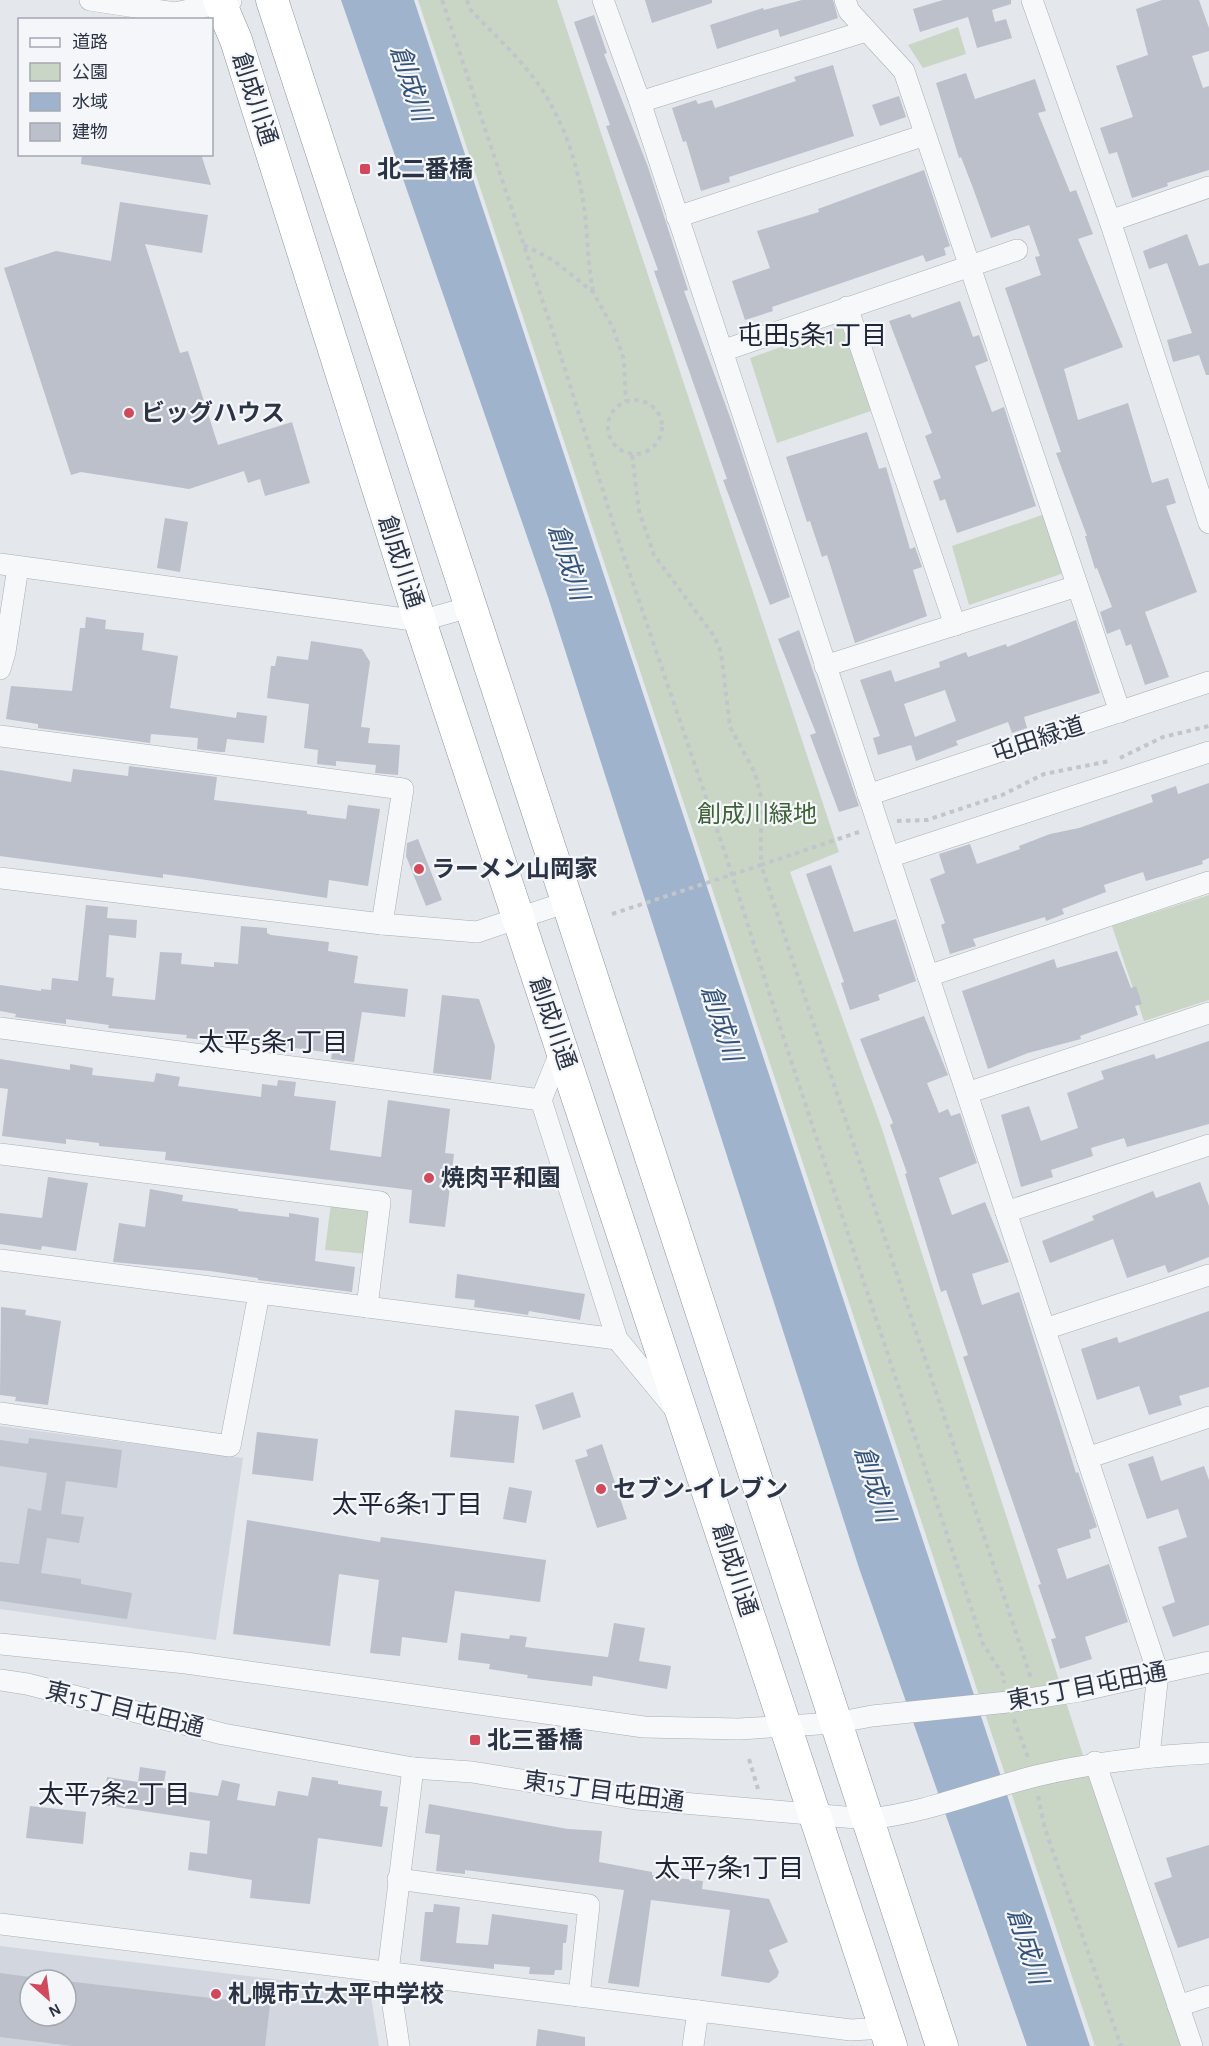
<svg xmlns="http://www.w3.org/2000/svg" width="1209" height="2046" font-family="'Alegreya Sans','Noto Sans JP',sans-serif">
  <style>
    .built { fill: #d2d6de; fill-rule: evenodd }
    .green { fill: #c9d6c5 }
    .water { fill: #9fb4cc }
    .building { fill: #bbc0ca; fill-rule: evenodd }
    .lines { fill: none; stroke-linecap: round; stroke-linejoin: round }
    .minor-casing { stroke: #a9aeb7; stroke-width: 22 }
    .highway-casing { stroke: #8b94a3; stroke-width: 33 }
    .path { stroke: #c2c5cb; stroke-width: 4; stroke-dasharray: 4.5 4.5; stroke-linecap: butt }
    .minor { stroke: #f7f8fa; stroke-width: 21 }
    .highway { stroke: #fff; stroke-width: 32 }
    .poi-dot { fill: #d1495b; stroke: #f4f6f9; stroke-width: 2 }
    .labels { text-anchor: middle; stroke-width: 4.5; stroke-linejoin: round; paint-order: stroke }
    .street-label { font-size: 24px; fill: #2b3445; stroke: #f4f6f9 }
    .poi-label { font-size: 24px; font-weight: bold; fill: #2b3445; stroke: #f4f6f9; text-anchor: start }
    .park-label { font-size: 24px; fill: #3f6138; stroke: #f4f6f9 }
    .water-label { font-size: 26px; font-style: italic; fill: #34527a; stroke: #f4f6f9 }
    .neighbourhood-label { font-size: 26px; fill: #1d2536; stroke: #f4f6f9 }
  </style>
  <rect width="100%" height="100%" fill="#e4e7ec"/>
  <!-- built -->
  <g class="built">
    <path d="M0,1426L243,1458L216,1640L0,1609Z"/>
    <path d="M0,1946L362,1990L371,1998L379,2046H0ZM30,1980H66V2016H30Z"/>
  </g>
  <!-- green -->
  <g class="green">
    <path d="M418,0H557L839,852L790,872L882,1129L1110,1839L1181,2046H1095Z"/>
    <path d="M958,27L966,54L923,68L908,45Z"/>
    <path d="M844,325L871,411L777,443L750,358Z"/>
    <path d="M1045,514L1064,573L969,605L952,546Z"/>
    <path d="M1209,895V1000L1144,1021L1112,926Z"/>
    <path d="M331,1203L374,1208L368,1254L325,1250Z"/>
  </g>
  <!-- water -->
  <path class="water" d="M341,0H414L1090,2046H1027L859,1568L548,597Z"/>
  <!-- building -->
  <g class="building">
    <path d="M645,0H712V3L652,23Z"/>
    <path d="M802,0H833L838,18L780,37L778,29L717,49L710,25L763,8L764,10Z"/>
    <path d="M943,0H1011V4L992,10L995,22L1006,19L1012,38L977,48L968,17L920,32L913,9Z"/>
    <path d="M1162,0H1199L1209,28V51L1192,56L1203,88L1209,86V170L1167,183L1168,186L1132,198L1117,152L1109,154L1100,128L1133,117L1116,66L1148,55L1136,9Z"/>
    <path d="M594,15L607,53L604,54L648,167L688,290L684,291L731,420L790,597L770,605L723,480L727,479L654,271L658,270L606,126L610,125L574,22Z"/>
    <path d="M833,65L854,136L729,177L730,182L701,191L686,141L683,142L672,108L696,100L698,104L712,100L715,108L796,81L794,77Z"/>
    <path d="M966,73L975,99L1035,79L1046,111L1038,113L1070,192L1076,190L1093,234L1078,239L1123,347L1064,369L1078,420L1128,403L1152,483L1168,478L1176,503L1166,506L1197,592L1145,612L1169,677L1145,685L1131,644L1126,646L1120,629L1107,634L1100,612L1112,607L1097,568L1095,569L1085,536H1087L1056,453L1061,452L1005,288L1041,275L1035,257L1040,256L1029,225L991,238L973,188L961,157L959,158L936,83Z"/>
    <path d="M899,96L906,117L880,126L872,105Z"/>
    <path d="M82,154H201L211,185L81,164Z"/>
    <path d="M924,170L950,246L944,248L946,255L926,262L923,255L772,307L773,311L745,320L732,281L770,268L757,231L819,212L818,209Z"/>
    <path d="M120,202L208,215L202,253L145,244L180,353L188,351L218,445L292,422L310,483L265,496L260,479L248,483L244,471L189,489L81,472L71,475L4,268L56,251L111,261Z"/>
    <path d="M1187,234L1199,266L1209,263V375H1206L1199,355L1173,362L1167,340L1192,333L1167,263L1149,269L1143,251Z"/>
    <path d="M960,301L973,337L979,335L988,361L975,366L992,412L1004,407L1036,506L957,533L945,499L940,501L933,481L941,478L925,436L932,433L889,321L910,314L912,318Z"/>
    <path d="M867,432L879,469L886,467L910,549L915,547L922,567L913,570L927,616L855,643L827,555L822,557L810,521L807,522L786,457Z"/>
    <path d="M165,518L188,522L180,572L157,568Z"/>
    <path d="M86,617L106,620L105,629L144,633L142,650L178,656L170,708L236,718L237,712L267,716L264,743L227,739L225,752H220L197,749L198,738L151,734L150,743L38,728V724L6,719L11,686L72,691L80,628H85Z"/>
    <path d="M1076,620L1100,693L1024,717L1027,728L1012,733L1008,722L956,741L958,745L916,761L911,745L878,755L873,738L880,736L860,680L891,670L895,682L940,667L939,662L966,652L968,657L1006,644L1007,647ZM945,690L956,721L915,737L904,704Z"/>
    <path d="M799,630L859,806L839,812L810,735L816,733L778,639Z"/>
    <path d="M311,641L362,649L370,662L361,727L370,728L368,743L400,745L398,775L375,773L376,765L336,761V766L317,764L318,750L304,748L309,704L267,698L271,666H275L277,656L308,660Z"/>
    <path d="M129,766L217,777L214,800L307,811V814L346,819L348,805L380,809L368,886L329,880L327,898L193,878L163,874V878L0,856V770L71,782L73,769L128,776Z"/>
    <path d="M1209,783V858L1202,861L1203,864L1146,881L1143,872L1104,885L1106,892L1062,909L1064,914L1046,921L1045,917L973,939L976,946L950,954L941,925L945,923L930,879L945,873L939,854L970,844L977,864L1020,849L1019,846L1050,834L1079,828L1153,802L1151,795L1176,786L1178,794Z"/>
    <path d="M418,839L442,900L426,906L406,856L407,843Z"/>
    <path d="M831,865L854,932L896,919L916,981L878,995L880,1000L850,1010L841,983L844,982L806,874Z"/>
    <path d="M86,905L108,907L107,918L137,920L136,938L109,935L106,977L114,978L112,996L155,1000L160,952L182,953L181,964L214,967V962L238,964L241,926L267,928V933L271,935L329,942L328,951L358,956L354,983L408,989L405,1017L362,1012L354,1062L331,1059L332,1053L287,1047L286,1053L258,1048L259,1044L214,1038V1041L186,1038L187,1035L108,1028L109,1025L66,1019V1024L15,1017L16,1014L0,1011V985L41,991V989L51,990L52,978L78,981Z"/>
    <path d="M1117,951L1131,988L1136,986L1142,1004L1135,1006L1138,1015L1080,1036L1081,1039L1028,1053L988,1069L962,991L1054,959L1057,968Z"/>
    <path d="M442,995L479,999L495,1046L491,1080L433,1073Z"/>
    <path d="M924,1016L948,1075L927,1083L939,1113L948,1109L951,1116L960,1113L977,1163L939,1178L952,1215L985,1202L1009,1262L972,1274L982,1305L1019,1292L1076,1473L1078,1472L1097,1527L1089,1530L1091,1538L1057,1549L1067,1579L1109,1564L1128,1622L1085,1637L1092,1659L1060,1669L1051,1639L1056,1638L1038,1585L1041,1584L963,1357L968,1355L946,1290L941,1292L905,1174L907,1173L890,1125L893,1123L860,1039Z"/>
    <path d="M1209,1041V1124L1127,1147L1124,1138L1091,1148L1093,1156L1051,1170L1053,1177L1021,1187L1001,1115L1029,1106L1041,1141L1078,1128L1067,1093L1104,1079L1101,1071L1154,1054L1156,1059Z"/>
    <path d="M0,1059L70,1070V1064L93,1068L92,1075L154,1082L156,1073L180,1077L178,1086L261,1097L262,1084L277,1086L278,1080L296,1082L294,1096L336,1101L330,1150L381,1157L388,1100L450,1109L445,1153L454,1154L445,1227L409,1223L412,1190L165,1160L166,1152L99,1146V1143L66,1139V1144L2,1136L8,1089L0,1088Z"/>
    <path d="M48,1177L88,1183L76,1251L42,1246L41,1250L0,1244V1213L42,1218Z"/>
    <path d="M1200,1182L1209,1206V1257L1168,1273L1165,1265L1127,1278L1113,1239L1050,1263L1042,1241L1094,1220L1092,1216L1153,1191L1156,1198Z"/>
    <path d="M150,1189L183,1195L182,1201L238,1209V1211L289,1217V1213L319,1218L315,1261L355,1267L352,1292L258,1280V1278L210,1271L113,1262L119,1223L145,1227Z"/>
    <path d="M457,1274L585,1294L580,1320L529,1311L528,1315L474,1307L475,1300L455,1298Z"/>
    <path d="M1,1307L26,1310L25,1315L61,1321L48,1405L15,1401L16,1397L0,1395Z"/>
    <path d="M1209,1311V1387L1179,1396L1182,1405L1149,1415L1139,1386L1097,1400L1081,1349L1117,1337L1119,1343Z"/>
    <path d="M573,1392L581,1417L543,1430L535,1405Z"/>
    <path d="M455,1410L519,1416L514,1463L450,1457Z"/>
    <path d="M257,1432L318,1439L313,1481L252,1474Z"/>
    <path d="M29,1438L122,1450L117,1488L66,1481L61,1514L84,1517L79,1543L47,1538L41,1573L81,1579V1584L132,1593L127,1619L0,1601V1562L19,1564L28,1508L41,1511L47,1473L0,1466V1440L28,1444Z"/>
    <path d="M602,1444L627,1519L597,1528L575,1460L588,1456L586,1450Z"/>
    <path d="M1153,1456L1161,1481L1204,1466L1209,1480V1625L1173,1637L1162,1607L1175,1602L1158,1547L1187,1537L1178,1509L1147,1519L1128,1464Z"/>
    <path d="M509,1487L532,1491L526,1523L503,1519Z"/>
    <path d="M247,1520L380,1542L381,1537L546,1560L540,1602L455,1591L447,1643L402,1637L400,1656L370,1653L379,1580L339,1574L330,1646L233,1634Z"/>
    <path d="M614,1623L645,1628L639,1661L671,1666L667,1689L593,1676L592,1686L527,1678L528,1675L489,1669L490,1664L458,1660L461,1633L509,1639L510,1635L527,1637L525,1647L608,1657Z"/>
    <path d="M140,1767L166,1771L163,1788L218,1796L222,1780L240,1784L237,1800L275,1806L278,1791L308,1796L312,1777L338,1781V1784L382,1791L380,1806L388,1807L382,1847L318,1838L310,1904L250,1898L252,1880L188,1870L190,1852L207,1854L210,1821L103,1805L107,1777L138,1782Z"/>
    <path d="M429,1804L568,1829L602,1831L599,1862L652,1872V1875L703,1881L702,1889L769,1899L788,1942L769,1950L779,1972L777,1977L769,1983L721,1976L730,1910L651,1900L639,1987L608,1983L624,1890L465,1870V1874L436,1871L440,1835L425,1833Z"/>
    <path d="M30,1806L86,1812L83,1844L26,1838Z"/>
    <path d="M1209,1845V1938L1178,1948L1154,1883L1172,1877L1166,1858Z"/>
    <path d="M434,1904L460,1907L456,1943L488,1945L492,1914L568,1925L566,1943H563L562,1970H555L554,1975L529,1974L530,1967L494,1964V1969L420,1961L425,1912H433Z"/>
    <path d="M0,1973L30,1977V2016H66V1981L270,2005L265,2046H73L0,2037Z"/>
    <path d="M538,2029L585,2037V2046H536Z"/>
  </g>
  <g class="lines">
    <defs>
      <g id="minor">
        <path d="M90,0L175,13L231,1"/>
        <path d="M603,0L640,102L1158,1673L1149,1756"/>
        <path d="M845,0L849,11L904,71L1120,712"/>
        <path d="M1032,0L1110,221L1209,523"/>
        <path d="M640,102L866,31"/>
        <path d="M677,217L925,135"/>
        <path d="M1110,221L1209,187"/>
        <path d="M847,307L955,625"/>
        <path d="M722,351L1017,250"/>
        <path d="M0,564L420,621L470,607"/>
        <path d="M825,666L1077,586"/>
        <path d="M0,669L5,652L18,567"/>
        <path d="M0,736L403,789L382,924"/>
        <path d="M868,795L1209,682"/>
        <path d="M889,857L1209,752"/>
        <path d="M0,878L382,924L477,932L567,902"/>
        <path d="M928,976L1209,882"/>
        <path d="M0,1028L541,1100"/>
        <path d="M562,1048L541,1100L617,1339L674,1408"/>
        <path d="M967,1093L1209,1013"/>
        <path d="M0,1154L380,1202L367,1307"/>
        <path d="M1006,1212L1209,1145"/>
        <path d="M0,1260L617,1339"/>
        <path d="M1045,1329L1209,1275"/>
        <path d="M0,1413L230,1446L259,1294"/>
        <path d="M1087,1458L1209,1417"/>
        <path d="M0,1644L186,1663L644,1727L739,1729L835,1723L872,1716L1008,1702L1080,1691L1209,1662"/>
        <path d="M0,1680L27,1684L223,1734L413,1768L472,1772L636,1799L868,1819C926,1813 980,1790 1036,1776C1094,1762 1150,1756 1209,1753"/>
        <path d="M1095,1762L1192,2046"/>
        <path d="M398,1879L589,1905L579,1996"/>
        <path d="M0,1924L851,2030L885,2028"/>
        <path d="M1178,2006L1209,1996"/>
        <path d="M399,2046L388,1972L413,1768"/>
        <path d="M693,2046L698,2011"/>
      </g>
      <g id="highway">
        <path d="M219,0L236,40L420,621L891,2046"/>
        <path d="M272,0L942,2046"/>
      </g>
    </defs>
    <!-- minor casing -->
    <use href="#minor" class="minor-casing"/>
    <!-- highway casing -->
    <use href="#highway" class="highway-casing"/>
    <!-- path -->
    <g class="path">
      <path d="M442,0L557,344L619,542L727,859L783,1036L983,1644L1003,1675L1004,1683"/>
      <path d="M467,0L470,9C495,36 527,64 546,96C565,127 577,164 583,200C588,230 587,261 593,292"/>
      <path d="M524,245L553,260L593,292L613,328L624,360L626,401"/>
      <circle cx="635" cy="427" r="27"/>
      <path d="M1120,758L1163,737L1209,726"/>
      <path d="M897,821L927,820L1002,795L1044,774L1110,761"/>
      <path d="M859,832L761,865L1031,1678"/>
      <path d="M612,914L761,865V797L755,773L730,727L721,652L714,636L654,555L639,511L632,454"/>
      <path d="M1014,1719L1028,1758"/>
      <path d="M749,1759L758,1789"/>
      <path d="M1038,1796L1045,1829L1121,2046"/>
    </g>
    <!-- minor -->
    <use href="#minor" class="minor"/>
    <!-- highway -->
    <use href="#highway" class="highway"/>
  </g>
  <!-- markers -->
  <g class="poi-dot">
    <rect x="359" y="163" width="12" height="12" rx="3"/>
    <circle cx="129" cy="413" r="6"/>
    <circle cx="419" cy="869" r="6"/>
    <circle cx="429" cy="1178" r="6"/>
    <circle cx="601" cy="1489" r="6"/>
    <rect x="469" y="1734" width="12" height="12" rx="3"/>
    <circle cx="216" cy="1994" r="6"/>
  </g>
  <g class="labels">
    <!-- street labels -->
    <g class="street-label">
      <text transform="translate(255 99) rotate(72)" y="8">創成川通</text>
      <text transform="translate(401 562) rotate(72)" y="8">創成川通</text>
      <text transform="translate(1038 739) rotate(-18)" y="8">屯田緑道</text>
      <text transform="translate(553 1023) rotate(71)" y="8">創成川通</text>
      <text transform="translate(735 1570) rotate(72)" y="8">創成川通</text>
      <text transform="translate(1087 1686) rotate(-11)" y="8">東15丁目屯田通</text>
      <text transform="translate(125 1709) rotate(14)" y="8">東15丁目屯田通</text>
      <text transform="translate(604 1791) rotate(8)" y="8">東15丁目屯田通</text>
    </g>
    <!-- poi labels -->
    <g class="poi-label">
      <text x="377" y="177">北二番橋</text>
      <text x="141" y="421">ビッグハウス</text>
      <text x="431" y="877">ラーメン山岡家</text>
      <text x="441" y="1186">焼肉平和園</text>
      <text x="613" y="1497">セブン-イレブン</text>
      <text x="487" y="1748">北三番橋</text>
      <text x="228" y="2002">札幌市立太平中学校</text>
    </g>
    <!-- park labels -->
    <g class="park-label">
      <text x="757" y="822">創成川緑地</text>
    </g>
    <!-- water labels -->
    <g class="water-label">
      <text transform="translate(411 83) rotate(72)" y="9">創成川</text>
      <text transform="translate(569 562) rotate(72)" y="9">創成川</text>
      <text transform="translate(722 1023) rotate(72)" y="9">創成川</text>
      <text transform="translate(875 1484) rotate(72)" y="9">創成川</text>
      <text transform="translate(1028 1946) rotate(72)" y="9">創成川</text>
    </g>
    <!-- neighbourhood labels -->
    <g class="neighbourhood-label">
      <text x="812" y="344">屯田5条1丁目</text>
      <text x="273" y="1051">太平5条1丁目</text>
      <text x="407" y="1513">太平6条1丁目</text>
      <text x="114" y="1803">太平7条2丁目</text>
      <text x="729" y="1877">太平7条1丁目</text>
    </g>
  </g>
  <!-- legend -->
  <rect x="18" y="18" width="195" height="138" fill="#f4f6f9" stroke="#a4a8b1" stroke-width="1.5"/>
  <rect x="30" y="38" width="30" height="9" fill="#f7f8fa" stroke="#a4a8b1" stroke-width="1.5"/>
  <text x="72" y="48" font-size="18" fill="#2b3445">道路</text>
  <rect x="30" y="63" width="30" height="18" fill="#c9d6c5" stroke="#a4a8b1" stroke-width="1.5"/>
  <text x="72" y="78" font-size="18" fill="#2b3445">公園</text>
  <rect x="30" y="93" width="30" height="18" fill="#9fb4cc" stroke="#a4a8b1" stroke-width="1.5"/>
  <text x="72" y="108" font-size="18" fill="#2b3445">水域</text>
  <rect x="30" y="123" width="30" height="18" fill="#bbc0ca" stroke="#a4a8b1" stroke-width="1.5"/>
  <text x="72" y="138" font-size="18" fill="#2b3445">建物</text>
  <!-- north arrow -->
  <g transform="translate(48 1998) rotate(152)"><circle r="28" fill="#f4f6f9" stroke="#a4a8b1" stroke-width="1.5"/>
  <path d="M0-4.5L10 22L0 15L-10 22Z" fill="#d1495b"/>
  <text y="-9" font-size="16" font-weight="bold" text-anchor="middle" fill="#2b3445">N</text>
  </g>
</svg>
